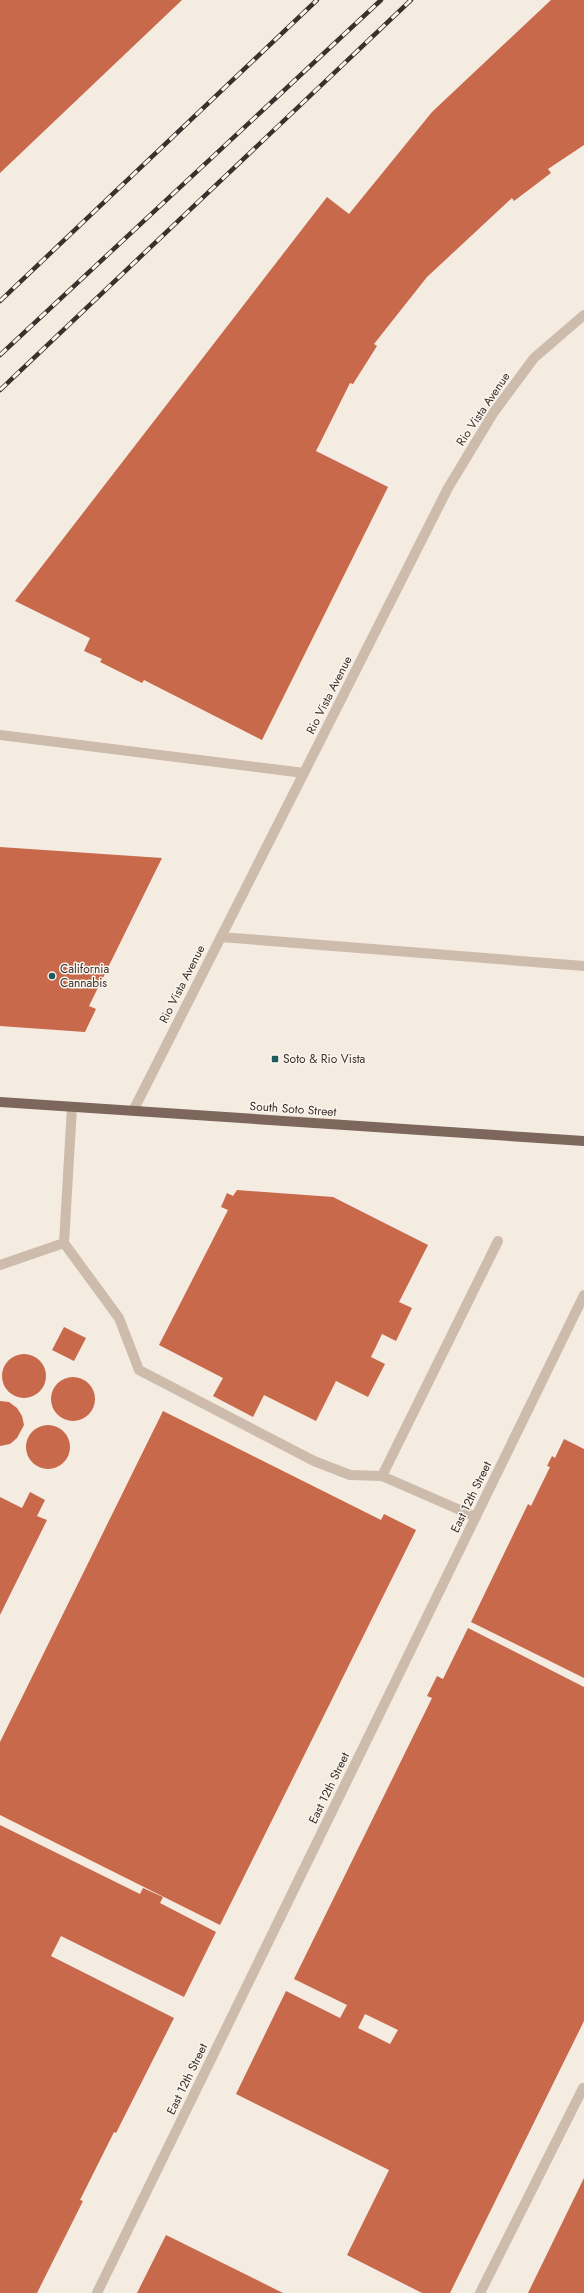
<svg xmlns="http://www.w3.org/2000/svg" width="584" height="2293" font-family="Jost,sans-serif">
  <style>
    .building { fill: #c8694b; fill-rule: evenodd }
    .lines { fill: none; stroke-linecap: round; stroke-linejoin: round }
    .service { stroke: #cdbbac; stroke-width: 10 }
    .minor { stroke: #cdbbac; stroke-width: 10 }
    .primary { stroke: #7d675c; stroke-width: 10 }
    .rail-casing { stroke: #3b302b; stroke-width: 4.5 }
    .rail { stroke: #fbf5ee; stroke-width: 3; stroke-dasharray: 9; stroke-linecap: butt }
    .poi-dot { fill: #1f5a5e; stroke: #fbf5ee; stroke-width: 1.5 }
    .labels { text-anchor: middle; stroke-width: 3; stroke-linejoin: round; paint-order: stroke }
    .street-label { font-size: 12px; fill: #3b302b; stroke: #fbf5ee }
    .poi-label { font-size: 12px; fill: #3b302b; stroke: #fbf5ee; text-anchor: start }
  </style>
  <rect width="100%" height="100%" fill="#f4ebe1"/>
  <!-- building -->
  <g class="building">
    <path d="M0,0H182L0,173Z"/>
    <path d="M551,0H584V145L548,169L551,173L514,201L512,198L427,277L374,344L377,346L353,384L350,383L316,451L388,487L262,740L144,680L142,683L100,662L102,659L84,651L90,638L15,601L327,197L349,214L432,112Z"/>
    <path d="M0,847L162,858L89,1006L96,1009L85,1032L0,1026Z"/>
    <path d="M237,1190L333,1197L428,1245L399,1302L412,1308L396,1341L382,1334L371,1357L385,1364L368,1397L336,1381L316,1421L264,1395L253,1417L213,1396L223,1378L159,1345L228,1210L221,1207L227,1193L233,1196Z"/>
    <path d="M64,1327L86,1338L74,1361L52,1350Z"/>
    <circle cx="24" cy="1376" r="22"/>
    <circle cx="73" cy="1399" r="22"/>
    <path d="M0,1401L9,1402L17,1408L22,1416L24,1425L17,1438L10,1444L0,1446Z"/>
    <path d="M163,1411L381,1520L384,1514L416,1530L220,1925L0,1815V1742Z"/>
    <circle cx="48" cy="1447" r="22"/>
    <path d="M564,1439L584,1449V1678L471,1622L528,1504L531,1506L550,1467L547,1466L552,1456L555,1458Z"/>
    <path d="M30,1492L45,1500L37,1516L47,1520L0,1615V1497L22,1508Z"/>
    <path d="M468,1628L584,1687V2021L450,2293H422L347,2255L389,2170L236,2094L286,1991L340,2018L347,2005L294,1979L432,1698L427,1696L437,1676L443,1679ZM365,2014L398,2030L390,2044L358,2028Z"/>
    <path d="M0,1825L140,1894L143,1888L163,1897L160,1903L216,1932L184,1997L61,1936L51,1956L174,2018L116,2133L114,2132L80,2200L83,2201L37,2293H0Z"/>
    <path d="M584,2178V2293H528Z"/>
    <path d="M166,2235L283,2293H137Z"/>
  </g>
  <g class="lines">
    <!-- service -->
    <g class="service">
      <path d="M0,735L304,773"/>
      <path d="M221,937L584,966"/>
      <path d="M72,1107L64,1243L119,1318L139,1370L314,1461L350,1475L382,1476"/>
      <path d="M0,1265L64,1243"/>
      <path d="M476,1517L382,1476L498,1241"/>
      <path d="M480,2293L583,2088"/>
    </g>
    <!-- minor -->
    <g class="minor">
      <path d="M133,1111L448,488L494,412L534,358L584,315"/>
      <path d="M97,2293L584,1295"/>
    </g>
    <!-- primary -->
    <path class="primary" d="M0,1102L584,1141"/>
    <defs>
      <g id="rail">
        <path d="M0,301L317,0"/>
        <path d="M0,355L381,0"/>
        <path d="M0,390L411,0"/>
      </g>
    </defs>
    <!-- rail casing -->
    <use href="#rail" class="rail-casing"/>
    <!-- rail -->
    <use href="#rail" class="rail"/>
  </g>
  <!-- markers -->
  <g class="poi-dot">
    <circle cx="52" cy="976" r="4"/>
    <rect x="271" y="1055" width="8" height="8" rx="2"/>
  </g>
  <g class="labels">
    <!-- street labels -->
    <g class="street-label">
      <text transform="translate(483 409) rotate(-56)" y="4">Rio Vista Avenue</text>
      <text transform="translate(329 695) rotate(-63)" y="4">Rio Vista Avenue</text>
      <text transform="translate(182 984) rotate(-63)" y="4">Rio Vista Avenue</text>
      <text transform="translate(293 1109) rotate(4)" y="4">South Soto Street</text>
      <text transform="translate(471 1497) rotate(-64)" y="4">East 12th Street</text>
      <text transform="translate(329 1788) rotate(-64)" y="4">East 12th Street</text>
      <text transform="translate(187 2079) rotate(-64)" y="4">East 12th Street</text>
    </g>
    <!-- poi labels -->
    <g class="poi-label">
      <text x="60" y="973">California<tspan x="60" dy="14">Cannabis</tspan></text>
      <text x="283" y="1063">Soto &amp; Rio Vista</text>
    </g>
  </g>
</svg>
